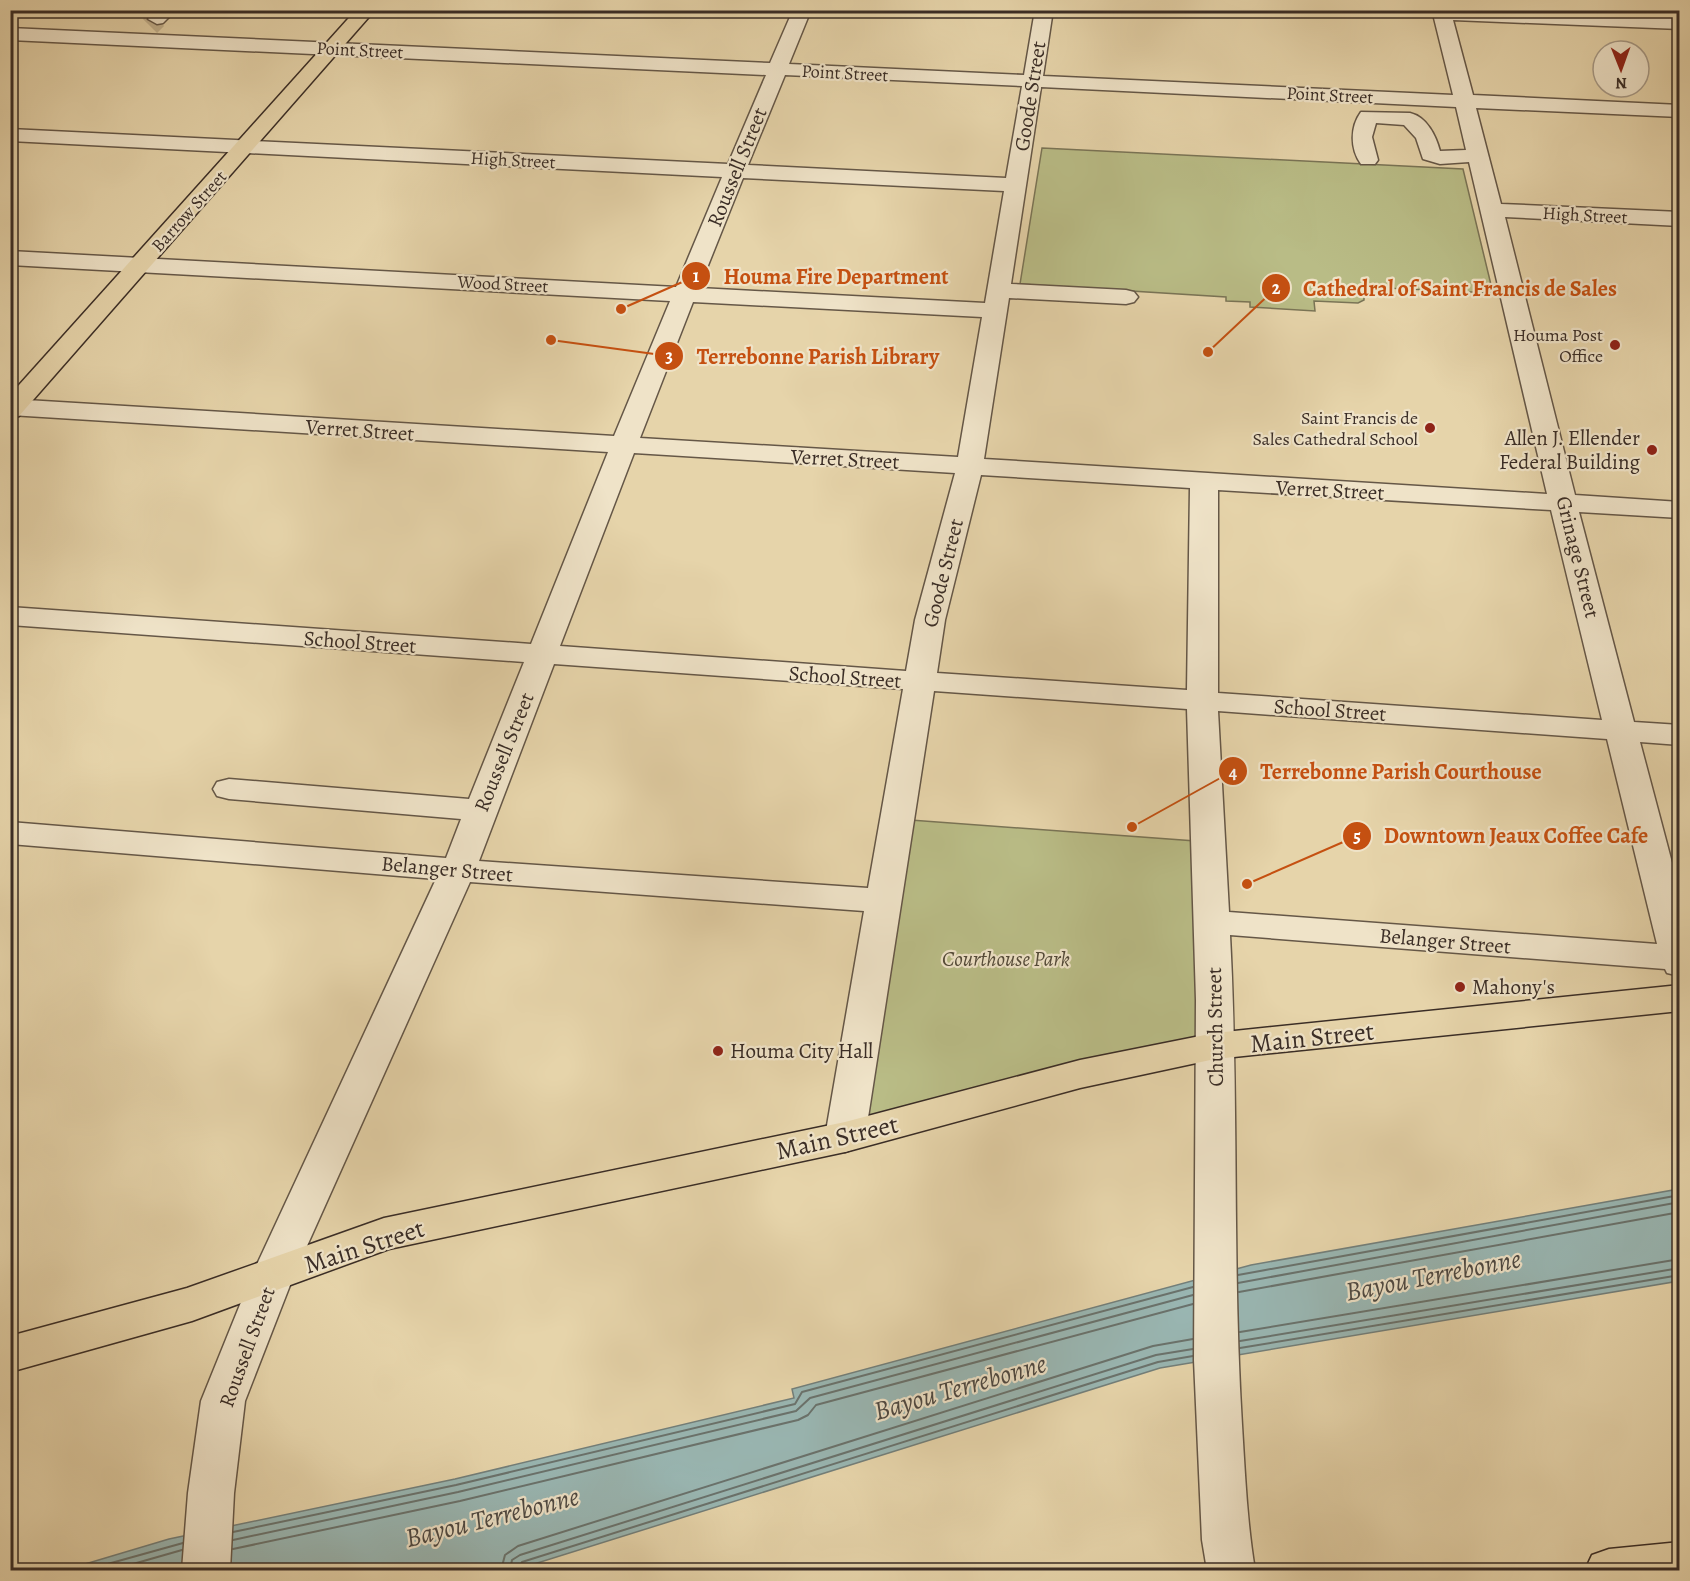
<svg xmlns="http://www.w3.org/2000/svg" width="1690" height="1581" font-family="Alegreya,serif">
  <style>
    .green { fill: #b9bc86; stroke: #7a7456; stroke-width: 1.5 }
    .water { fill: #99b6b2; stroke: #737f7a; stroke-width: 1.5 }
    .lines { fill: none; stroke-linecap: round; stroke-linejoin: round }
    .shore { stroke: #6a726c; stroke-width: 2 }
    .minor-tunnel { stroke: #c4b390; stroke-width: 20; stroke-dasharray: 20 10; stroke-linecap: butt }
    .minor-casing { stroke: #655747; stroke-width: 3 }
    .major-casing { stroke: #3a2d26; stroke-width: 3 }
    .minor { fill: #efe3c8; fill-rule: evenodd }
    .major { fill: #e6d4aa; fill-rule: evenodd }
    .poi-dot { fill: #8f2418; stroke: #efe3c8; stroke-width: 2 }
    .labels { text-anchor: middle; stroke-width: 4.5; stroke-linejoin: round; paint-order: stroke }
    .far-street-label { font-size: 18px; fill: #3a2d26; stroke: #efe3c8 }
    .far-poi-label { font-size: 18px; fill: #3a2d26; stroke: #efe3c8; text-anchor: end }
    .street-label { font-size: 21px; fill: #3a2d26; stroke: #efe3c8 }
    .poi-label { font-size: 21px; fill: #3a2d26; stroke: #efe3c8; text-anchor: start }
    .park-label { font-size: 21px; font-style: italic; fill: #534a39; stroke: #efe3c8 }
    .near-street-label { font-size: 26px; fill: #3a2d26; stroke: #efe3c8 }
    .near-water-label { font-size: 27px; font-style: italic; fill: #4d4842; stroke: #efe3c8 }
    .leader { fill: none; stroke: #c55011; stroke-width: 2 }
    .callout-dot { fill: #c55011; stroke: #efe3c8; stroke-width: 2 }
    .mark-label { font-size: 18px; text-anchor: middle; font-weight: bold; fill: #fff }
    .callout-label { font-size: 22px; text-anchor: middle; font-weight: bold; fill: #c55011; stroke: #efe3c8; stroke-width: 4.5; stroke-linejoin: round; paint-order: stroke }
  </style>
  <rect width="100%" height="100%" fill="#e6d4aa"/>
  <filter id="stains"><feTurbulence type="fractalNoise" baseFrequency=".00333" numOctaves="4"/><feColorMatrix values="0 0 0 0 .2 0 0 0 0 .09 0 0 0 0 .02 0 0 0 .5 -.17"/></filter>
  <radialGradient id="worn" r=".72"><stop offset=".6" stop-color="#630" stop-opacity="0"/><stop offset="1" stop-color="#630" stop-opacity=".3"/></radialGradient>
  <!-- green -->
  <g class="green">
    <path d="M1042,148L1463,169L1493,293L1364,287V300L1358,303L1314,301L1315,311L1250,307V302L1226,301V297L1020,284Z"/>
    <path d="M897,819L1209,842L1215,1046L845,1137Z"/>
  </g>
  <!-- water -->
  <path class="water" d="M1679,1189V1281L1160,1368L515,1570H65L169,1539L455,1479L794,1398L792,1389L1251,1265Z"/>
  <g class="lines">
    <!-- shore -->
    <g class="shore">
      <path d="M1238,1275L1680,1195"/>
      <path d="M1238,1283L1680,1202"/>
      <path d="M1239,1292L1680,1212"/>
      <path d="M1240,1332L1680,1259"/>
      <path d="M1240,1341L1680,1268"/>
      <path d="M1240,1348L1680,1275"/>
      <path d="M233,1532L456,1485L795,1404L802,1392L1193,1287"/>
      <path d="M233,1540L458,1492L796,1411L810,1398L1193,1295"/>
      <path d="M233,1549L460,1501L798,1420L808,1415L816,1405L1193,1304"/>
      <path d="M86,1570L183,1543"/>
      <path d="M112,1570L182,1550"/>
      <path d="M501,1570L505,1555L518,1546L1153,1346L1193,1339"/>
      <path d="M510,1570L512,1560L520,1555L1156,1355L1193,1349"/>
      <path d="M517,1570L522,1562L1158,1362L1193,1356"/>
    </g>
    <!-- minor-tunnel -->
    <path class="minor-tunnel" d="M150,26L157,19"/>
    <defs>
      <g id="minor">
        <path d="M156,10H176L163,23L157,24L148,19Z"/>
        <path d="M793,10H811L789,64L1024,75L1035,10H1053L1043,76L1453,95L1432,10L1680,18V29L1453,20L1473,95L1680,105V117L1476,108L1501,204L1680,212V226L1505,217L1575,495L1680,502V518L1579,512L1634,722L1680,725V745L1640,742L1680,893V976L1667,973L1665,969L1230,935C1239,1098 1232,1262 1242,1425C1245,1474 1247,1522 1255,1570H1207L1202,1540L1194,1360L1196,1000L1187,709L934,691L865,1137L859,1147L845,1152L831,1147L825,1137L864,911L470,882L294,1275L245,1401L234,1493L230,1570H182L188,1493L201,1401L252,1275L436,879L10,844V822L446,858L461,819L229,799L217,796L213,789L217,782L229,779L469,799L524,662L10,625V607L531,644L608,452L10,415V399L614,436L670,301L10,265V251L676,287L722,177L10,141V129L728,164L766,75L10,40V28L770,63ZM785,75L1022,86L1006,178L748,165ZM1041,87L1456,107L1466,150L1440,151C1436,136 1427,117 1410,113L1361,112C1350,127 1350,149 1361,164H1375L1378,160L1372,137L1376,123L1404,125L1416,138L1423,159L1440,164L1469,162L1547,494L984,459L1009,298L1126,304L1134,302L1138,297L1134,292L1126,290L1011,284ZM743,178L1004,191L985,303L699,288ZM693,302L982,317L958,457L640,438ZM634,453L955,473L915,620L906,671L560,646ZM981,475L1190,488L1187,690L937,673L945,620ZM1218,490L1551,510L1602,720L1218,693ZM554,664L903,689L868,888L479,861ZM1218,711L1607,739L1657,944L1229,912Z"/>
      </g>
      <g id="major">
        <path d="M356,10H375L19,416L10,419V395Z"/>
        <path d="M1680,985V1011L1215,1059L1080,1088L845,1152L389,1249L192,1321L10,1372V1336L187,1288L384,1218L845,1122L1080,1060L1215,1033Z"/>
        <path d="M1680,1542V1570H1585L1592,1555L1609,1549Z"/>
      </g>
    </defs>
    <!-- minor casing -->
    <use href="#minor" class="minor-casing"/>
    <!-- major casing -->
    <use href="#major" class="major-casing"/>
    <!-- minor -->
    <use href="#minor" class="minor"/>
    <!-- major -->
    <use href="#major" class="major"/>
  </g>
  <!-- markers -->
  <g class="poi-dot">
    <circle cx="1615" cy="345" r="6"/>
    <circle cx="1430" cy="428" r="6"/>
    <circle cx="1652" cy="450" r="6"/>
    <circle cx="1460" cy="987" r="6"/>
    <circle cx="718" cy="1051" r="6"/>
  </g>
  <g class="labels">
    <!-- far-street labels -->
    <g class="far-street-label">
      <text transform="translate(360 50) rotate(3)" y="6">Point Street</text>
      <text transform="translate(845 73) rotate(3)" y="6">Point Street</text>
      <text transform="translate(1330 95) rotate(3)" y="6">Point Street</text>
      <text transform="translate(513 160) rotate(3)" y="6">High Street</text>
      <text transform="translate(189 211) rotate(-48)" y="6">Barrow Street</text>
      <text transform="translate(1585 215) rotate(3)" y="6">High Street</text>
      <text transform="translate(503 284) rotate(3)" y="6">Wood Street</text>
    </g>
    <!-- far-poi labels -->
    <g class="far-poi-label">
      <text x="1603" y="341">Houma Post<tspan x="1603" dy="21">Office</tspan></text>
      <text x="1418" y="424">Saint Francis de<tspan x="1418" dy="21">Sales Cathedral School</tspan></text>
    </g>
    <!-- street labels -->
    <g class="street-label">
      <text transform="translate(1030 96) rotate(-81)" y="7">Goode Street</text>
      <text transform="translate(737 167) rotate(-68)" y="7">Roussell Street</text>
      <text transform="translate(360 430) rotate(4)" y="7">Verret Street</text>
      <text transform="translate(845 459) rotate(3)" y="7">Verret Street</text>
      <text transform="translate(1330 490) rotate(3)" y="7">Verret Street</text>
      <text transform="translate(1578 557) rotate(76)" y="7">Grinage Street</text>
      <text transform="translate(943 573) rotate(-76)" y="7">Goode Street</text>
      <text transform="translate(360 642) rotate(4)" y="7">School Street</text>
      <text transform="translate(845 677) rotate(4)" y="7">School Street</text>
      <text transform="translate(1330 710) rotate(4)" y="7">School Street</text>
      <text transform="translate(504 752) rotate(-68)" y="7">Roussell Street</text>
      <text transform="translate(447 869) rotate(5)" y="7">Belanger Street</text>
      <text transform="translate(1445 941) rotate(5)" y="7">Belanger Street</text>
      <text transform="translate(1215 1027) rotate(-91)" y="7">Church Street</text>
      <text transform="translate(247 1347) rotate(-70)" y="7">Roussell Street</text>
    </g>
    <!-- poi labels -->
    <g class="poi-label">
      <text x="1640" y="445" text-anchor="end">Allen J. Ellender<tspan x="1640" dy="24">Federal Building</tspan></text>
      <text x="1472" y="994">Mahony's</text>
      <text x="730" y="1058">Houma City Hall</text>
    </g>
    <!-- park labels -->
    <g class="park-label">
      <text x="1006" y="966">Courthouse Park</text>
    </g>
    <!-- near-street labels -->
    <g class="near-street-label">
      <text transform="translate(1312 1037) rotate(-6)" y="9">Main Street</text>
      <text transform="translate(837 1137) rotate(-13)" y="9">Main Street</text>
      <text transform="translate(364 1246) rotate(-18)" y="9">Main Street</text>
    </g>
    <!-- near-water labels -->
    <g class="near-water-label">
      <text transform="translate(1433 1275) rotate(-11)" y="9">Bayou Terrebonne</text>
      <text transform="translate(960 1387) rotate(-16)" y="9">Bayou Terrebonne</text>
      <text transform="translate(492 1517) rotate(-14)" y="9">Bayou Terrebonne</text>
    </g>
  </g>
  <!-- callouts -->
  <path class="leader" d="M621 309L696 276M1208 352L1276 288M551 340L669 356M1132 827L1233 771M1247 884L1357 836"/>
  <g class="callout-dot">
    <circle cx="621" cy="309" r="6"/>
    <circle cx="1208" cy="352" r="6"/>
    <circle cx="551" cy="340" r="6"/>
    <circle cx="1132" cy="827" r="6"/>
    <circle cx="1247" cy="884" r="6"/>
    <circle cx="696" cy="276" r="15"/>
    <circle cx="1276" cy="288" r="15"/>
    <circle cx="669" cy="356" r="15"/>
    <circle cx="1233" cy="771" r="15"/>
    <circle cx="1357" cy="836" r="15"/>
  </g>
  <g class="mark-label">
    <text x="696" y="282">1</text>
    <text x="1276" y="294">2</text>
    <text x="669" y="362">3</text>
    <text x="1233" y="778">4</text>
    <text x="1357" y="842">5</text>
  </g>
  <g class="callout-label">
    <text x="836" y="284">Houma Fire Department</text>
    <text x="1460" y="296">Cathedral of Saint Francis de Sales</text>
    <text x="818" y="364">Terrebonne Parish Library</text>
    <text x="1401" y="779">Terrebonne Parish Courthouse</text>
    <text x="1516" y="843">Downtown Jeaux Coffee Cafe</text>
  </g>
  <!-- margin -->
  <rect width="1690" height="1581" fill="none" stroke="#e6d4aa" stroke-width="36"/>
  <rect x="12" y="12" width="1666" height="1557" fill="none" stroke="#3a2d26" stroke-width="3"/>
  <rect x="18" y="18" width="1654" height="1545" fill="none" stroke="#3a2d26" stroke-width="1.5"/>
  <!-- north arrow -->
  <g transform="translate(1621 69) rotate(179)"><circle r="28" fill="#efe3c8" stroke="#a79a87" stroke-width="1.5"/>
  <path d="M0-4.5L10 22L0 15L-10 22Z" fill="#8f2418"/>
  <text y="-9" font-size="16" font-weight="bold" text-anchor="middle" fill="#3a2d26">N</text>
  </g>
  <rect width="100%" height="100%" filter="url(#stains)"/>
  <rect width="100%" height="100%" fill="url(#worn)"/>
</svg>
